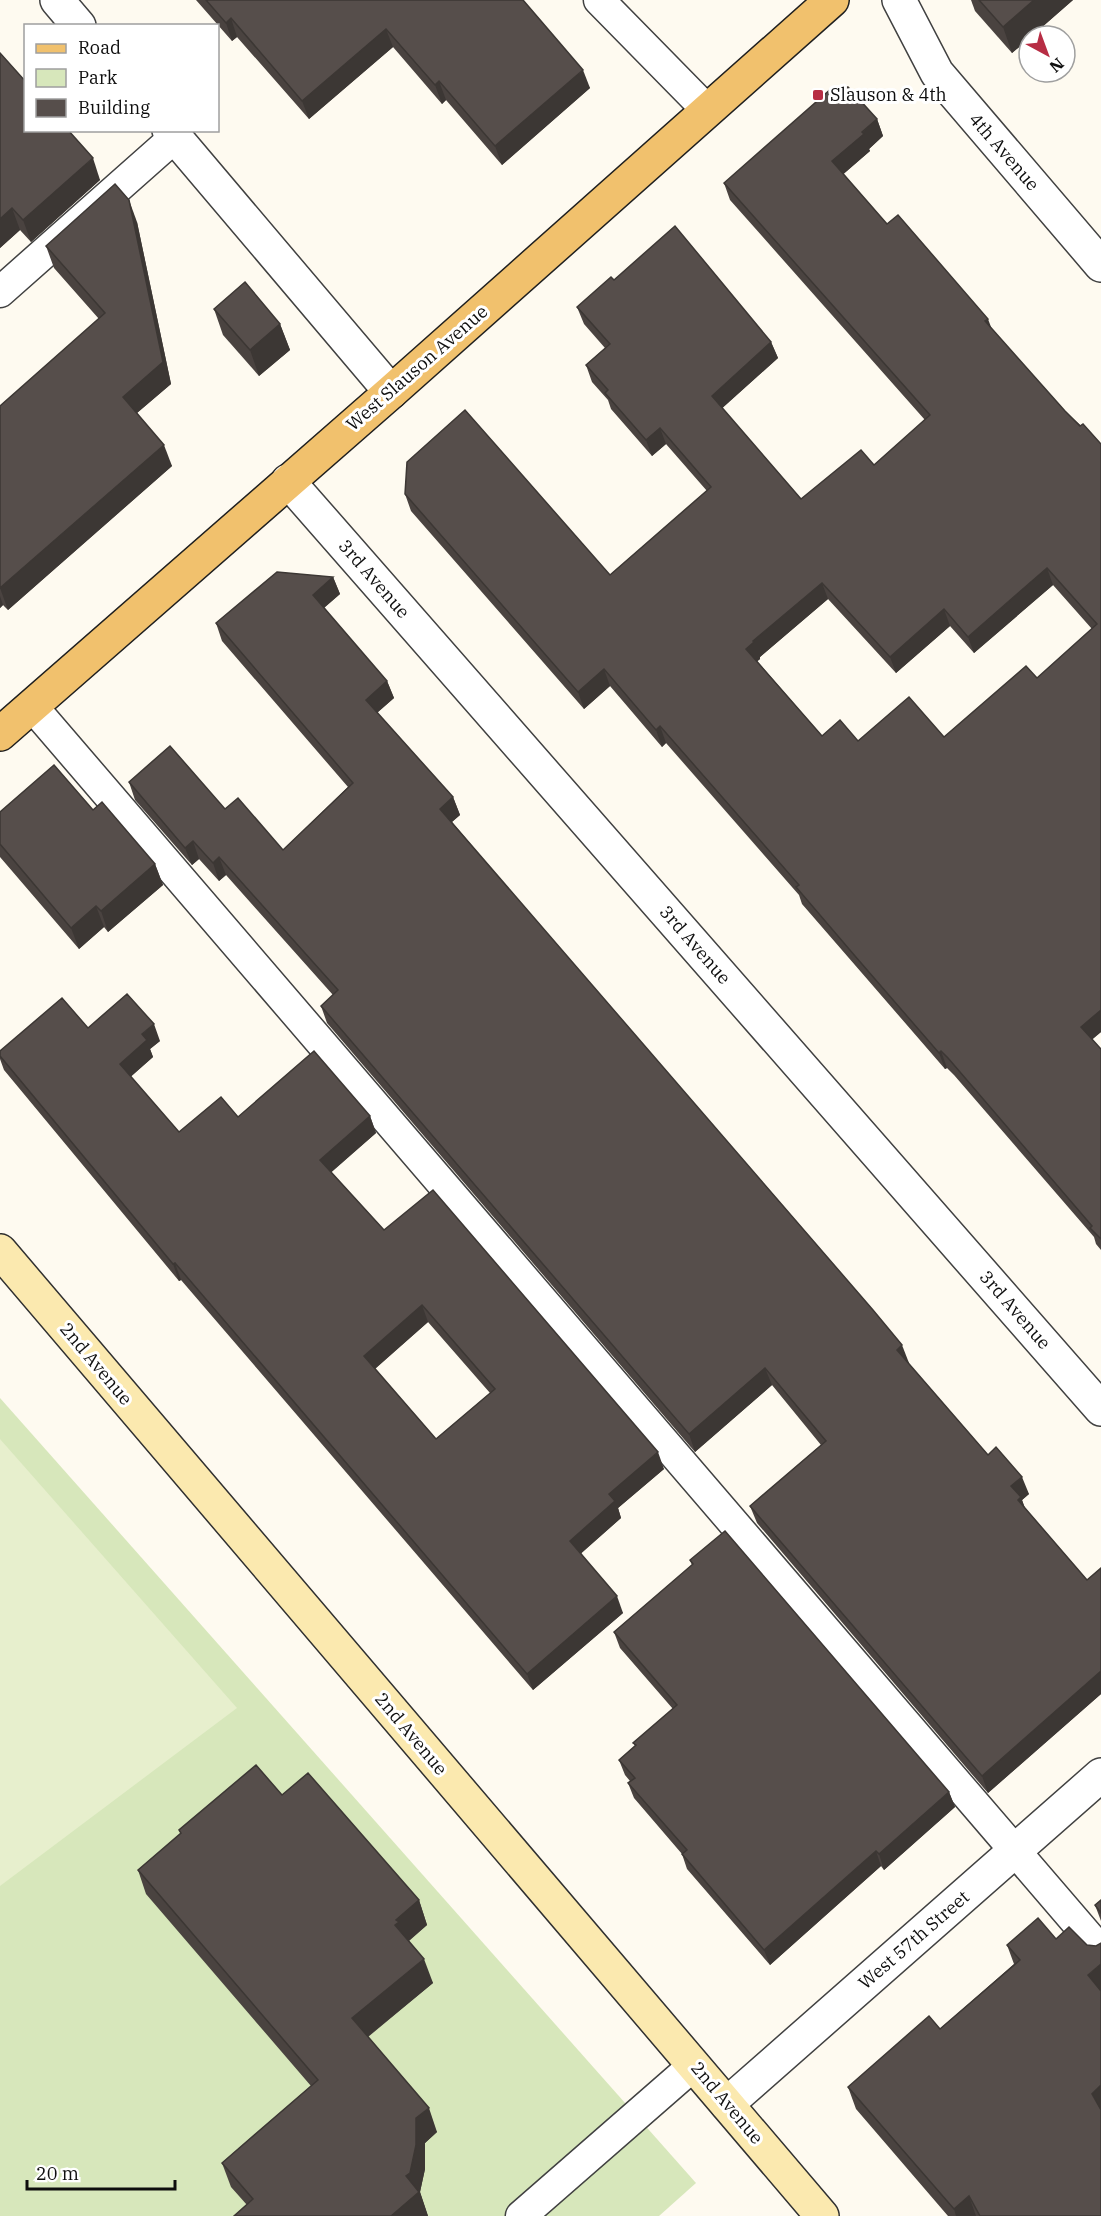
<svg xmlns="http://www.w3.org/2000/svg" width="1101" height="2216" font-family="'IBM Plex Serif',serif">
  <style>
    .green { fill: #d7e7bb }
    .pitch { fill: #e7efcd }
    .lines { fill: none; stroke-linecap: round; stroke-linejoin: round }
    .lane-casing { stroke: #414141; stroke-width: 33 }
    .street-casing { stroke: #414141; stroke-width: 36 }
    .secondary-casing { stroke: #303030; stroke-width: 36 }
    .primary-casing { stroke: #1f1f1f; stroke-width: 36 }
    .lane { stroke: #fff; stroke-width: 30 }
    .street { stroke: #fff; stroke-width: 33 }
    .secondary { stroke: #fbe9af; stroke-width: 33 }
    .primary { stroke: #f1c16d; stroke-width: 33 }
    .wall { fill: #4a4340; fill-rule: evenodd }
    .shaded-wall { fill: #3c3734 }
    .building { fill: #564e4b; stroke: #3c3734; stroke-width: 1.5; fill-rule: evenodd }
    .poi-dot { fill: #b72d44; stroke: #fff; stroke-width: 2 }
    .labels { text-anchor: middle; stroke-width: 6; stroke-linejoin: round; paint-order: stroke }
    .poi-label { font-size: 18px; fill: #0e0e0e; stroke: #fff; text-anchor: start }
    .street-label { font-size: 18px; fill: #0e0e0e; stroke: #fff }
  </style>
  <rect width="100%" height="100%" fill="#fefaf0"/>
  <!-- green -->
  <path class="green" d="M0,1398L696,2183L659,2216H0Z"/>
  <!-- pitch -->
  <path class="pitch" d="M0,1439L237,1708L0,1886Z"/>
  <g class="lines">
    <defs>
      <g id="lane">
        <path d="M599,0L707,110"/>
        <path d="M0,292L175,137"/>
        <path d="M32,706L1101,1951"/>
        <path d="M521,2216L694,2065"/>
      </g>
      <g id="street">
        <path d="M57,0L79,26"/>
        <path d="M899,0L937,73L1101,265"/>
        <path d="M169,130L391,392"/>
        <path d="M288,481L1101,1409"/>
        <path d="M727,2104L1101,1775"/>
      </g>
      <path id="secondary" d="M0,1251L822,2216"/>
      <path id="primary" d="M0,734L391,392L832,0"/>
    </defs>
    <!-- lane casing -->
    <use href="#lane" class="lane-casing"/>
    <!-- street casing -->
    <use href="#street" class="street-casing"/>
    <!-- secondary casing -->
    <use href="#secondary" class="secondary-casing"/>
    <!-- primary casing -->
    <use href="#primary" class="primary-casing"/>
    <!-- lane -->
    <use href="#lane" class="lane"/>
    <!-- street -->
    <use href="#street" class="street"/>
    <!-- secondary -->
    <use href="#secondary" class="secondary"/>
    <!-- primary -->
    <use href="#primary" class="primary"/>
  </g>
  <!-- wall -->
  <g class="wall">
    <path d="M196,0H523L590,88L502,165L446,100L442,104L393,47L309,119L237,37L232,41Z"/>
    <path d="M971,0H1073L1012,53L975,11Z"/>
    <path d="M0,53L100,180L31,242L20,230L0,248Z"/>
    <path d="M877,119L883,136L869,149L870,151L843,174L887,224L991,328L1065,411L1101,444V1032L1092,1039L1101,1049V1250L1096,1244L1094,1237L954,1075L947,1068L945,1069L861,972L802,904L799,895L666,743L662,747L610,686L584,709L411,511L405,494L610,575L707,491L666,444L652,456L611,409L608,400L592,382L586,365L605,348L584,324L577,307L614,280L771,342L778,358L722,408L801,499L874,465L925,420L730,200L724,183ZM1053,585L1092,629L1037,678L944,737L858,741L822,736L757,661L760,659V657L828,599L896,673L950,626L974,653Z"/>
    <path d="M137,222L171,384L137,413L172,466L8,610L3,605L0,608V406L99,319L54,268L46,246Z"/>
    <path d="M214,309L280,324L290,350L259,376L223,335Z"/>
    <path d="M333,577L340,594L324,608L387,681L394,698L377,713L453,797L460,815L452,822L909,1363H908L988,1455L1029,1494L1022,1500L1025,1508L1087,1580L1101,1568V1694L988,1793L757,1523L750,1506L821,1445L772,1385L695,1452L327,1023L321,1006L333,995L226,875L219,881L199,859L192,865L135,800L129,782L225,809L283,850L348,787L222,641L216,623Z"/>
    <path d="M93,810L155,864L163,885L108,932L104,927L79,949L0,857V812Z"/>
    <path d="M88,1028L160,1041L150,1049L153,1057L130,1077L179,1132L238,1117L370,1116L376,1133L331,1172L384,1230L664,1469L618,1508L621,1518L581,1553L623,1613L533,1690L181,1280L179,1281L4,1070L0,1059V1051ZM428,1322L490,1393L436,1439L375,1369Z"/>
    <path d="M690,1560L949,1792L955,1807L884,1870L881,1866L770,1965L687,1869L682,1854L634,1798L628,1783L630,1781L625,1775L619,1760L635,1746L633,1743L673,1709L620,1648L614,1632L692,1565Z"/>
    <path d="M282,1795L419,1900L427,1925L409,1941L433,1983L368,2037L437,2132L425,2143V2169L420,2192L428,2216H234L247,2205L231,2187L222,2163L311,2086L146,1894L138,1870L181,1834L179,1830Z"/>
    <path d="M1101,1900V1921L1095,1905Z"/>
    <path d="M1056,1939L1101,2216H948L856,2109L848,2087L940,2029L1014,1964L1007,1945Z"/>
  </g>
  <!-- shaded-wall -->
  <g class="shaded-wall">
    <path d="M1034,0H1073L1032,36H1029V39L1012,53L1003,27Z"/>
    <path d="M231,18L237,37L232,41L226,23Z"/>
    <path d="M386,29L393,47L309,119L302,101Z"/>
    <path d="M583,70L590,88L502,165L495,146Z"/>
    <path d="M439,81L446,100L442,104L435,85Z"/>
    <path d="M877,119L883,136L869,149L870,151L839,178L832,161Z"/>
    <path d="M93,158L100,180L31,242L23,220Z"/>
    <path d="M129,200L137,222L171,384L131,418L123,397Z"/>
    <path d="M12,208L20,230L0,248V219Z"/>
    <path d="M988,319L994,335L985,321Z"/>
    <path d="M280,324L290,350L259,376L250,350Z"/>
    <path d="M771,342L778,358L718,412L712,396Z"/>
    <path d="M660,428L666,444L652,456L646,440Z"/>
    <path d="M164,445L172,466L8,610L0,588Z"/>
    <path d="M1047,568L1053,585L974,653L968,637Z"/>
    <path d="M333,577L340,594L319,612L313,595Z"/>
    <path d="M822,583L828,599L760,657V659L752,666L746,649L753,641Z"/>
    <path d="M0,596L3,605L0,608Z"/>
    <path d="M944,609L950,626L896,673L890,657Z"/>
    <path d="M604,669L610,686L584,709L578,692Z"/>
    <path d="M387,681L394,698L372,717L366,700Z"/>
    <path d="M660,726L666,743L662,747L656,730Z"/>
    <path d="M453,797L460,815L447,826L440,809Z"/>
    <path d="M193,841L199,859L192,865L185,848Z"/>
    <path d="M219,857L226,875L219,881L213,863Z"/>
    <path d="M155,864L163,885L108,932L101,911Z"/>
    <path d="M96,906L104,927L79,949L71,928Z"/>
    <path d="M1101,1010V1032L1087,1044L1081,1027Z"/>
    <path d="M154,1024L160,1041L150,1049L153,1057L126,1081L120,1064L142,1034Z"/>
    <path d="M941,1051L947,1068L945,1069L939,1053Z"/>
    <path d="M370,1116L376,1133L326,1177L320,1160Z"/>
    <path d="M175,1263L181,1280L179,1281L173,1264Z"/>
    <path d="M422,1305L428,1322L370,1373L364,1356Z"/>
    <path d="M902,1345L909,1363L903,1368L897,1350Z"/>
    <path d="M765,1368L772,1385L695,1452L689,1434Z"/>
    <path d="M658,1452L664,1469L618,1508L621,1518L576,1558L570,1541L609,1494Z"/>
    <path d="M1022,1477L1029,1494L1022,1500L1027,1515L1024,1518L1011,1486Z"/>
    <path d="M617,1596L623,1613L533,1690L527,1674Z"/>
    <path d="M1101,1671V1694L988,1793L982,1776Z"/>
    <path d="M949,1792L955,1807L884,1870L879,1854Z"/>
    <path d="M876,1851L881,1866L770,1965L764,1950Z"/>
    <path d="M419,1900L427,1925L406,1943L395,1925L396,1920Z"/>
    <path d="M424,1959L433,1983L361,2042L352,2018Z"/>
    <path d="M1101,1964V1993L1088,1975Z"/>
    <path d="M1101,2085V2115L1092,2094Z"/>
    <path d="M429,2108L437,2132L425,2143V2169L420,2192L428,2216H391L406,2176L416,2118Z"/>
    <path d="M969,2196L976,2216H956L954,2209Z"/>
  </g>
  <!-- building -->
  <g class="building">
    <path d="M206,0H523L583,70L495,146L439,81L435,85L386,29L302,101L231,18L226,23Z"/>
    <path d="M979,0H1034L1003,27Z"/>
    <path d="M0,53L26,82V130H68L93,158L23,220L12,208L0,219Z"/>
    <path d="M848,87L877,119L862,132L864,134L832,161L887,224L898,215L988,319L985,321L1065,411L1080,426L1083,424L1101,444V1010L1081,1027L1101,1049V1239L1090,1228L1092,1226L948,1058L941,1051L939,1053L855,956L796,887L799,885L660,726L656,730L604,669L578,692L405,494L407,462L465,410L610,575L711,487L660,428L646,440L605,393L608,390L586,365L610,344L577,307L611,277L614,280L675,226L771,342L712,396L801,499L861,450L874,465L930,415L724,183L832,88ZM1047,568L1097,624L1037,678L1026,666L944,737L909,697L858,741L840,720L822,736L746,649L754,642L753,641L822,583L890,657L944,609L968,637Z"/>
    <path d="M115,184L129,200L163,362L123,397L164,445L0,588V406L105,313L46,246Z"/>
    <path d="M245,282L280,324L250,350L214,309Z"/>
    <path d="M277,572L333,577L313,595L387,681L366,700L453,797L440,809L873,1310L902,1345L897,1350L988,1455L996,1447L1022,1477L1011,1486L1021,1497L1018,1500L1087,1580L1101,1568V1671L982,1776L750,1506L826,1441L765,1368L689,1434L321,1006L338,990L219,857L213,863L193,841L185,848L129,782L170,746L225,809L238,798L283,850L353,783L216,623Z"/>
    <path d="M54,765L93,810L102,802L155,864L101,911L96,906L71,928L0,844V812Z"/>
    <path d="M127,994L154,1024L142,1034L147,1040L120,1064L179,1132L221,1097L238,1117L314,1051L370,1116L320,1160L384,1230L433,1190L658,1452L609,1494L615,1501L570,1541L617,1596L527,1674L175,1263L173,1264L0,1056V1051L62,998L88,1028ZM422,1305L495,1389L436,1439L364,1356Z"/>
    <path d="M725,1531L949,1792L879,1854L876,1851L764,1950L682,1854L687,1850L628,1783L635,1778L619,1760L636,1745L633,1743L677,1705L614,1632L693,1564L690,1560Z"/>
    <path d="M256,1765L282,1795L308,1773L419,1900L396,1920L399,1922L395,1925L424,1959L352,2018L429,2108L416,2118V2145L410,2173L406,2176L419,2192L391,2216H234L253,2199L222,2163L318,2080L138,1870L181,1833L179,1830Z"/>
    <path d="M1101,1900V1913L1095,1905Z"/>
    <path d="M1038,1918L1056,1939L1069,1927L1087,1945L1096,1946L1101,1943V1964L1088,1975L1101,1991V2085L1092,2094L1101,2110V2216H980L969,2196L954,2209L848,2087L929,2016L940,2029L1020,1960L1007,1945Z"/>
  </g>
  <!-- markers -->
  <rect class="poi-dot" x="812" y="89" width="12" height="12" rx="3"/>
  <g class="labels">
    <!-- poi labels -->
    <g class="poi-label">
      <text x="830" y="101">Slauson &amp; 4th</text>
    </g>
    <!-- street labels -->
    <g class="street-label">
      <text transform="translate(1004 152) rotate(49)" y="6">4th Avenue</text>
      <text transform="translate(417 368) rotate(-41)" y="6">West Slauson Avenue</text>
      <text transform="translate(374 579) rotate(49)" y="6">3rd Avenue</text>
      <text transform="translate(695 945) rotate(49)" y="6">3rd Avenue</text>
      <text transform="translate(1015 1310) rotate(49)" y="6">3rd Avenue</text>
      <text transform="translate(96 1364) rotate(50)" y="6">2nd Avenue</text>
      <text transform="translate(411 1734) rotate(50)" y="6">2nd Avenue</text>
      <text transform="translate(914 1940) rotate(-41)" y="6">West 57th Street</text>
      <text transform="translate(727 2103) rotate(50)" y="6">2nd Avenue</text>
    </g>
  </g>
  <!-- legend -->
  <rect x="24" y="24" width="195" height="108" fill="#ffffff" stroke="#9f9f9f" stroke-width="1.5"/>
  <rect x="36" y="44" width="30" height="9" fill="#f1c16d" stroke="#9f9f9f" stroke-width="1.5"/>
  <text x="78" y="54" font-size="18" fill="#0e0e0e">Road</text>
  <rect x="36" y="69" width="30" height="18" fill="#d7e7bb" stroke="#9f9f9f" stroke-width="1.5"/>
  <text x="78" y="84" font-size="18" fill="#0e0e0e">Park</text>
  <rect x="36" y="99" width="30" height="18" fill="#564e4b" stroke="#9f9f9f" stroke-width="1.5"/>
  <text x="78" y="114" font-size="18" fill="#0e0e0e">Building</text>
  <!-- north arrow -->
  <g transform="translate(1047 54) rotate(139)"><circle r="28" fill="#ffffff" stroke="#9f9f9f" stroke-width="1.5"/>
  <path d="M0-4.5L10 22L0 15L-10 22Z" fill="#b72d44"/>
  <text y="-9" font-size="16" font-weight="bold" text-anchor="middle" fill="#0e0e0e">N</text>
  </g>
  <!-- scale -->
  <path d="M27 2180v9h148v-9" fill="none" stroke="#0e0e0e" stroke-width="3"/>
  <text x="36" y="2180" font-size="18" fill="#0e0e0e" stroke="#ffffff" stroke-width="4.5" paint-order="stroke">20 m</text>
</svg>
